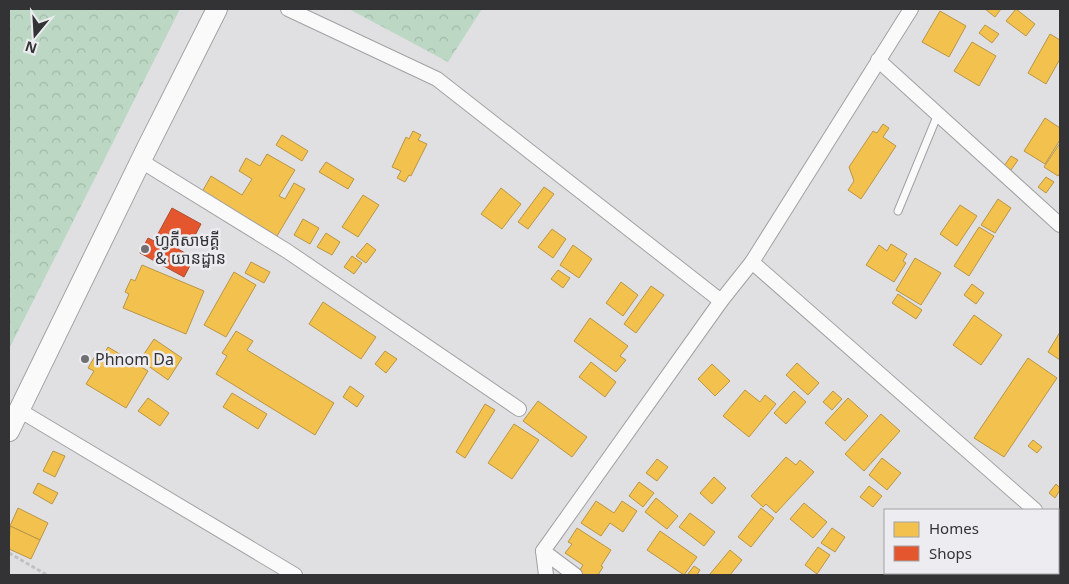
<svg xmlns="http://www.w3.org/2000/svg" width="1069" height="584" font-family="'Noto Sans','Noto Sans Khmer',sans-serif">
  <style>
    .forest { fill: url(#forest-crowns) }
    .homes { fill: #f2c14e; stroke: #b99646 }
    .shops { fill: #e4572e; stroke: #af4c30 }
    .lines { fill: none; stroke-linecap: round; stroke-linejoin: round }
    .service-casing { stroke: #a2a2a4; stroke-width: 9 }
    .minor-casing { stroke: #a2a2a4; stroke-width: 16 }
    .secondary-casing { stroke: #a2a2a4; stroke-width: 22 }
    .path { stroke: #c1c1c2; stroke-width: 3; stroke-dasharray: 4 2.5; stroke-linecap: butt }
    .service { stroke: #fafafb; stroke-width: 7 }
    .minor { stroke: #fafafb; stroke-width: 14 }
    .secondary { stroke: #fafafb; stroke-width: 20 }
    .poi-dot { fill: #706f71; stroke: #ececf1; stroke-width: 2 }
    .labels { text-anchor: middle; stroke-width: 5; stroke-linejoin: round; paint-order: stroke }
    .poi-label { font-size: 16px; fill: #333234; stroke: #ececf1; text-anchor: start }
  </style>
  <defs>
    <pattern id="forest-crowns" width="20" height="18" patternUnits="userSpaceOnUse" patternTransform="scale(1.25)"><rect width="20" height="18" fill="#bcd8c4"/><path d="M2 6a3 3 0 1 1 6 0M12 15a3 3 0 1 1 6 0" fill="none" stroke="#a2baa9"/></pattern>
  </defs>
  <rect width="100%" height="100%" fill="#e0e0e3"/>
  <!-- forest -->
  <g class="forest">
    <path d="M9,9H180L9,349Z"/>
    <path d="M349,9H482L448,62Z"/>
  </g>
  <!-- homes -->
  <g class="homes">
    <path d="M985,9H1001L995,17Z"/>
    <path d="M1016,9L1035,24L1026,36L1006,21Z"/>
    <path d="M940,11L966,26L949,57L922,42Z"/>
    <path d="M985,25L999,34L992,43L979,33Z"/>
    <path d="M1050,34L1060,40V59L1046,84L1028,73Z"/>
    <path d="M972,42L996,56L979,86L954,71Z"/>
    <path d="M1045,118L1060,128V140L1045,164L1024,151Z"/>
    <path d="M883,124L889,128L883,137L896,146L861,199L848,190L854,181L849,167L873,131L877,133Z"/>
    <path d="M413,131L421,135L418,140L427,144L411,176L409,175L405,182L397,178L401,171L392,167L406,137L409,139Z"/>
    <path d="M282,135L308,151L302,161L276,145Z"/>
    <path d="M1060,143V173L1058,176L1044,167Z"/>
    <path d="M267,154L295,170L279,196L285,199L294,183L305,189L277,236L202,192L211,176L242,195L252,179L239,171L246,158L260,166Z"/>
    <path d="M1011,156L1018,160L1011,170L1004,166Z"/>
    <path d="M326,162L354,179L348,189L319,172Z"/>
    <path d="M1046,177L1054,182L1046,193L1038,187Z"/>
    <path d="M544,187L554,194L528,229L518,222Z"/>
    <path d="M501,188L521,204L502,229L481,214Z"/>
    <path d="M363,195L379,205L358,237L342,227Z"/>
    <path d="M998,199L1011,208L995,233L981,225Z"/>
    <path d="M960,205L977,216L957,246L940,234Z"/>
    <path d="M303,219L319,228L310,244L294,235Z"/>
    <path d="M979,227L994,236L969,276L954,266Z"/>
    <path d="M552,229L566,239L553,258L538,247Z"/>
    <path d="M326,233L340,242L332,255L317,247Z"/>
    <path d="M367,243L376,250L366,263L356,256Z"/>
    <path d="M891,244L907,254L903,261L906,263L894,282L866,265L879,245L887,251Z"/>
    <path d="M573,245L592,259L579,278L560,265Z"/>
    <path d="M352,256L362,263L354,274L344,267Z"/>
    <path d="M915,258L941,273L921,305L896,290Z"/>
    <path d="M251,262L270,272L264,283L245,273Z"/>
    <path d="M142,265L204,291L186,334L123,308L129,294L125,292L131,279L135,281Z"/>
    <path d="M558,270L570,278L563,288L551,279Z"/>
    <path d="M234,272L256,285L226,337L204,325Z"/>
    <path d="M621,282L638,295L623,316L606,303Z"/>
    <path d="M972,284L984,293L976,304L964,295Z"/>
    <path d="M651,286L664,295L636,333L624,324Z"/>
    <path d="M898,294L922,310L916,319L892,303Z"/>
    <path d="M323,302L376,337L361,359L309,324Z"/>
    <path d="M974,315L1002,335L981,365L953,345Z"/>
    <path d="M590,318L628,346L620,356L626,360L616,372L574,341Z"/>
    <path d="M236,331L253,341L247,350L334,403L315,435L216,374L227,356L222,353Z"/>
    <path d="M1060,332V360L1048,352Z"/>
    <path d="M154,339L182,358L168,380L140,360Z"/>
    <path d="M108,347L148,371L126,408L86,384L94,371L88,368L95,356L101,359Z"/>
    <path d="M385,351L397,359L386,373L375,364Z"/>
    <path d="M1028,358L1057,378L1004,457L974,438Z"/>
    <path d="M591,362L616,382L605,397L579,377Z"/>
    <path d="M797,363L819,383L808,395L786,375Z"/>
    <path d="M712,364L730,381L715,396L698,379Z"/>
    <path d="M350,386L364,396L357,407L343,397Z"/>
    <path d="M745,390L760,402L765,395L776,404L749,437L723,416Z"/>
    <path d="M794,391L806,402L786,424L774,413Z"/>
    <path d="M833,391L842,399L832,410L823,402Z"/>
    <path d="M232,393L267,414L258,429L223,407Z"/>
    <path d="M148,398L169,413L160,426L138,411Z"/>
    <path d="M848,398L868,416L845,441L825,423Z"/>
    <path d="M538,401L587,437L572,457L523,421Z"/>
    <path d="M485,404L495,410L465,458L456,452Z"/>
    <path d="M881,414L900,431L864,471L845,454Z"/>
    <path d="M514,424L539,440L512,479L488,463Z"/>
    <path d="M1033,440L1042,447L1037,453L1028,446Z"/>
    <path d="M53,451L65,456L55,477L43,471Z"/>
    <path d="M786,457L796,465L800,460L814,472L776,513L766,504L763,507L751,496Z"/>
    <path d="M882,458L901,473L887,490L869,475Z"/>
    <path d="M657,459L668,467L657,481L646,473Z"/>
    <path d="M714,477L726,488L712,504L700,493Z"/>
    <path d="M639,482L654,493L643,507L629,496Z"/>
    <path d="M38,483L58,493L52,504L33,493Z"/>
    <path d="M1056,484L1060,488V490L1055,498L1049,493Z"/>
    <path d="M869,486L882,496L873,507L860,497Z"/>
    <path d="M656,498L678,516L667,529L645,512Z"/>
    <path d="M596,501L614,513L622,501L637,511L623,532L610,523L601,536L581,523Z"/>
    <path d="M804,503L827,522L813,538L790,519Z"/>
    <path d="M18,508L48,523L40,540L10,526Z"/>
    <path d="M761,508L774,518L751,547L738,537Z"/>
    <path d="M690,513L715,532L704,546L679,527Z"/>
    <path d="M10,526L40,540L31,559L9,549Z"/>
    <path d="M577,528L611,550L601,566L603,567L598,575H581L578,573L583,565L565,553L572,544L568,542Z"/>
    <path d="M832,528L845,537L835,552L821,543Z"/>
    <path d="M660,531L697,557L684,575L647,550Z"/>
    <path d="M818,547L830,555L817,574L805,565Z"/>
    <path d="M730,550L742,560L730,575H711L710,574Z"/>
    <path d="M694,566L700,570L697,575H687Z"/>
  </g>
  <!-- shops -->
  <path class="shops" d="M172,208L201,224L190,245L182,240L178,249L194,258L184,277L140,253L148,238L154,241Z"/>
  <g class="lines">
    <defs>
      <path id="service" d="M898,211L938,114"/>
      <g id="minor">
        <path d="M288,9L437,79L721,301"/>
        <path d="M878,60L1060,225"/>
        <path d="M141,161L287,251L519,409"/>
        <path d="M752,262L1035,510"/>
        <path d="M19,410L295,575"/>
        <path d="M1058,530L1060,532"/>
        <path d="M543,551L575,575"/>
        <path d="M546,575L543,551L721,301L752,262L911,9"/>
      </g>
      <path id="secondary" d="M9,431L146,150L217,9"/>
    </defs>
    <!-- service casing -->
    <use href="#service" class="service-casing"/>
    <!-- minor casing -->
    <use href="#minor" class="minor-casing"/>
    <!-- secondary casing -->
    <use href="#secondary" class="secondary-casing"/>
    <!-- path -->
    <path class="path" d="M9,553L47,575"/>
    <!-- service -->
    <use href="#service" class="service"/>
    <!-- minor -->
    <use href="#minor" class="minor"/>
    <!-- secondary -->
    <use href="#secondary" class="secondary"/>
  </g>
  <!-- markers -->
  <g class="poi-dot">
    <circle cx="145" cy="249" r="5"/>
    <circle cx="85" cy="359" r="5"/>
  </g>
  <g class="labels">
    <!-- poi labels -->
    <g class="poi-label">
      <text x="155" y="246">ហ្វភីសាមគ្គី<tspan x="155" dy="18">&amp; យានដ្ឋាន</tspan></text>
      <text x="95" y="365">Phnom Da</text>
    </g>
  </g>
  <!-- border -->
  <rect width="1069" height="584" fill="none" stroke="#333234" stroke-width="20"/>
  <!-- legend -->
  <rect x="884" y="509" width="175" height="65" fill="#ececf1" stroke="#a2a2a5"/>
  <rect x="894" y="522" width="25" height="15" fill="#f2c14e" stroke="#a2a2a5"/>
  <text x="929" y="534" font-size="15" fill="#333234">Homes</text>
  <rect x="894" y="546" width="25" height="15" fill="#e4572e" stroke="#a2a2a5"/>
  <text x="929" y="559" font-size="15" fill="#333234">Shops</text>
  <!-- north arrow -->
  <g transform="translate(35 35) rotate(198)" stroke="#ececf1" stroke-width="4" paint-order="stroke">
  <path d="M0-4L9 19L0 12L-9 19Z" fill="#333234"/>
  <text y="-8" font-size="14" font-weight="bold" text-anchor="middle" fill="#333234">N</text>
  </g>
</svg>
